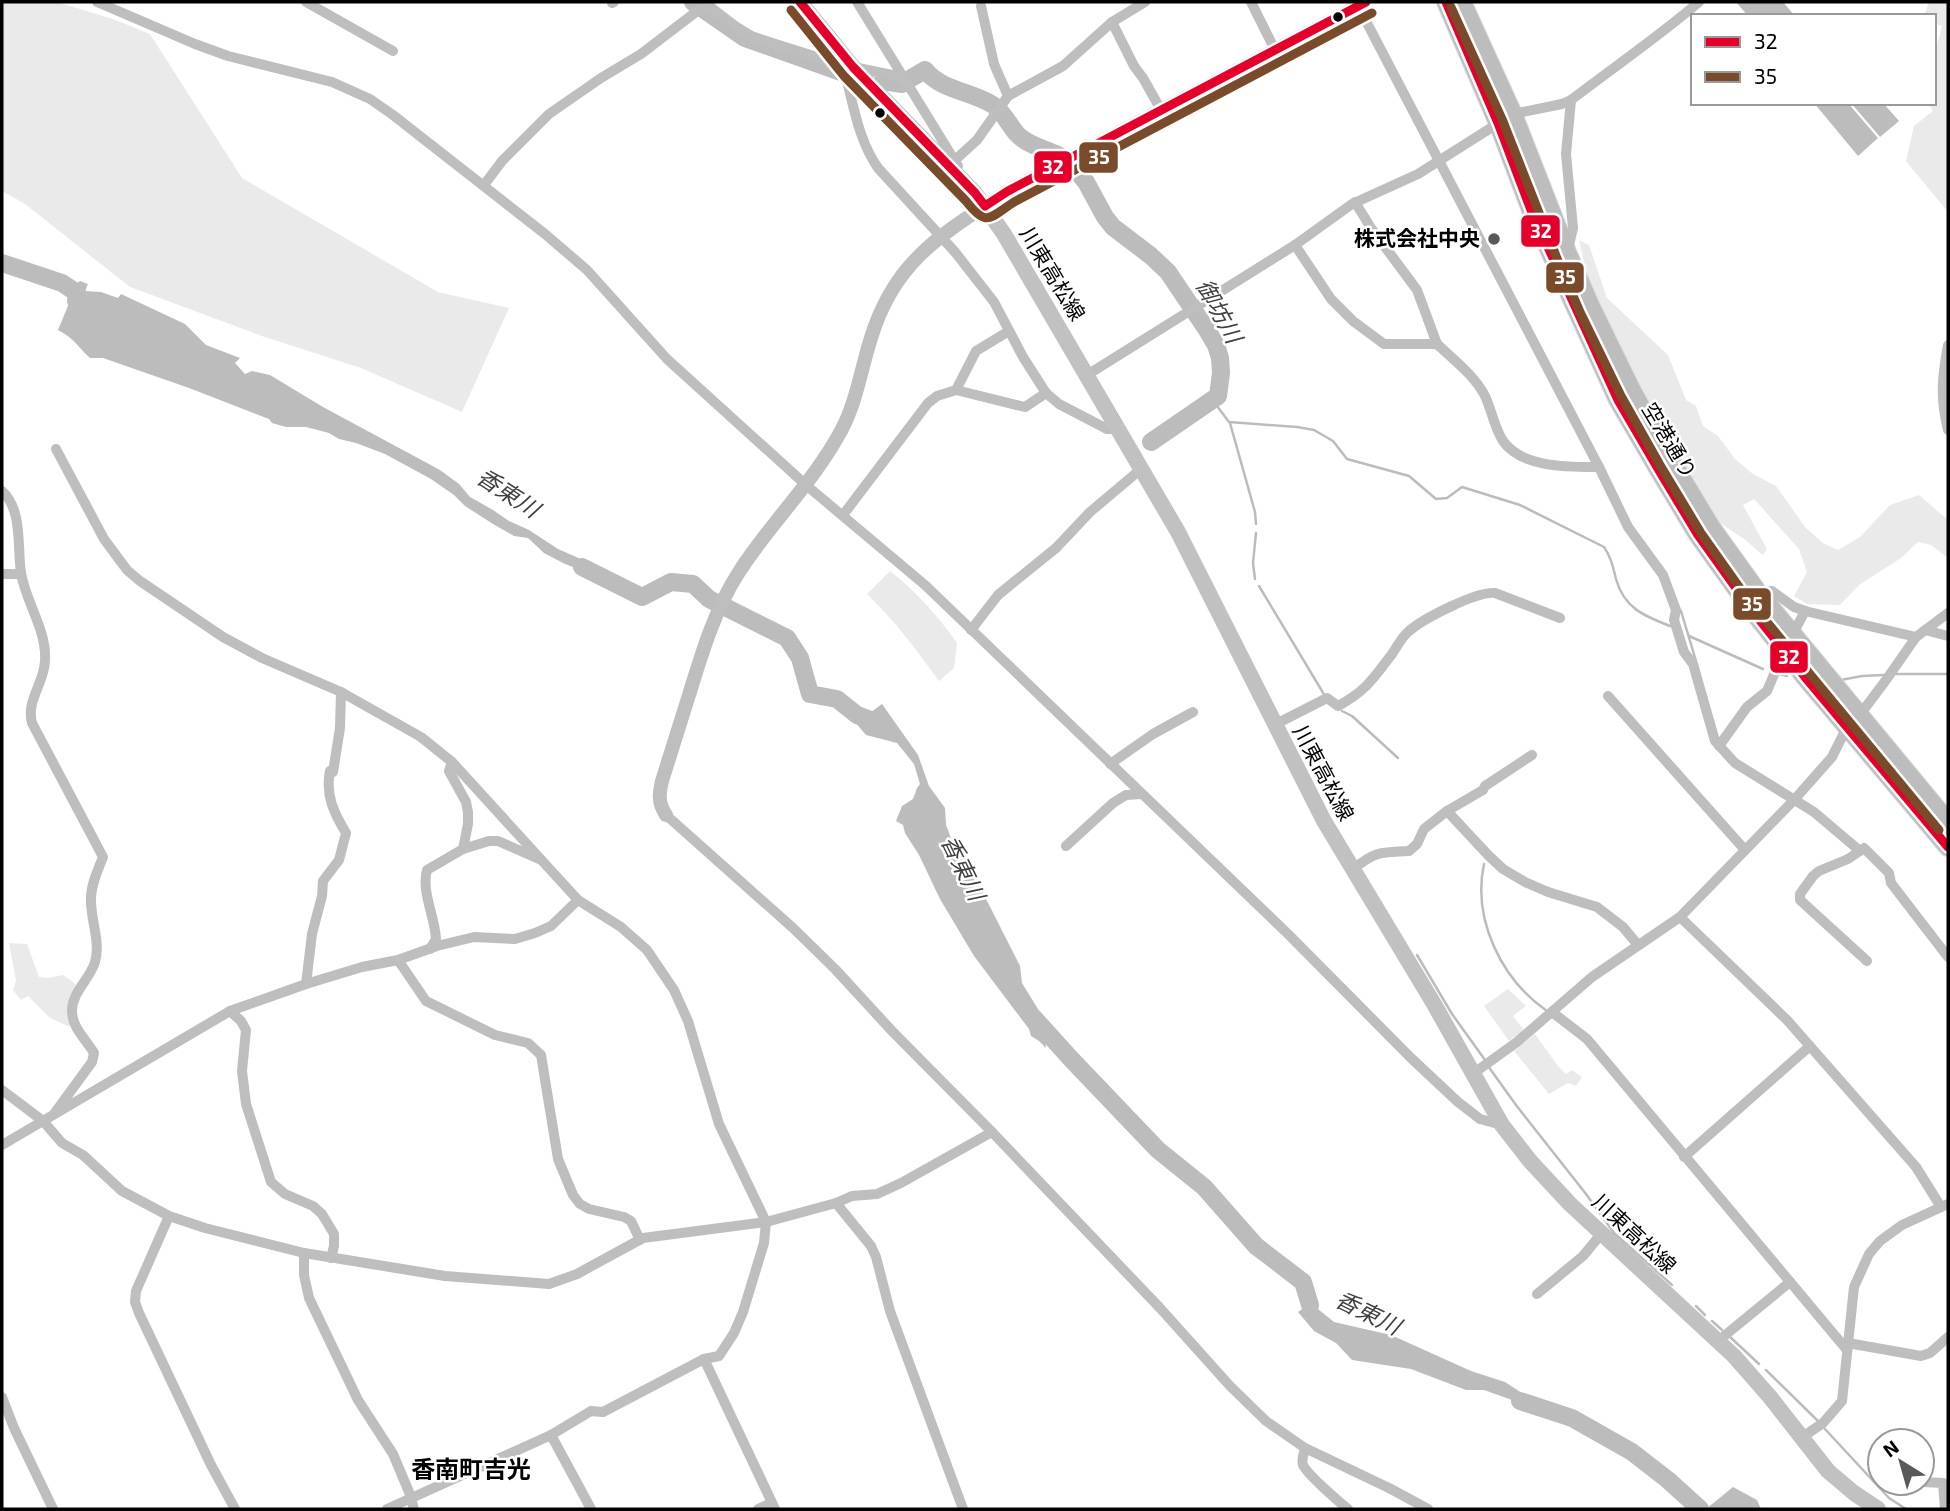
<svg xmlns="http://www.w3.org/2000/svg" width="1950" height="1511" font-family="'Exo 2','Noto Sans JP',sans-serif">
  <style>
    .green { fill: #eaeaea }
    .water { fill: #bcbcbc }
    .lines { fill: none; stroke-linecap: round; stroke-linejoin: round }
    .stream { stroke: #bcbcbc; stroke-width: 2.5 }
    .river { stroke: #bcbcbc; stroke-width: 18 }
    .trunk-casing { stroke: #dbdbdb; stroke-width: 20 }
    .minor { stroke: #bebebe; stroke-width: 10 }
    .tertiary { stroke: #bebebe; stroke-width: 14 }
    .secondary { stroke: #c1c1c1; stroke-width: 16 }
    .trunk { stroke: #bdbdbd; stroke-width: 18 }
    .bus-1-casing { stroke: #fff; stroke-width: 14 }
    .bus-2-casing { stroke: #fff; stroke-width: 14 }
    .bus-1 { stroke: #e4002b; stroke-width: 9 }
    .bus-2 { stroke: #7a4b2a; stroke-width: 9 }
    .bus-dot { fill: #000; stroke: #fff; stroke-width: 2.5 }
    .poi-dot { fill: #595959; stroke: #fff; stroke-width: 2.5 }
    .labels { text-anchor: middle; stroke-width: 5; stroke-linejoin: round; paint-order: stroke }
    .poi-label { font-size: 21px; font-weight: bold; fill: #000; stroke: #fff; text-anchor: end }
    .street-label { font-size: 21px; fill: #000; stroke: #fff }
    .water-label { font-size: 23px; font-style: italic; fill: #404040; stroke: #fff }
    .quarter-label { font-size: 24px; font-weight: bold; fill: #000; stroke: #fff }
    .line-badge { stroke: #fff; stroke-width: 2.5 }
    .badge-label { font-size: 19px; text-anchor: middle; font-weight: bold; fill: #fff }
  </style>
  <rect width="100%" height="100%" fill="#fff"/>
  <!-- green -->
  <g class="green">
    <path d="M2,2H57L113,19L150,34L242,178L438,292L509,308L462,412L361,368L262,336L130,287L25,204L2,191Z"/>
    <path d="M1929,2H1948V212L1906,161L1914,126L1933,111L1928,103H1934V84L1937,81L1934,77V57L1942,26L1934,23V16H1924Z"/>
    <path d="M1579,240L1589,245L1607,298L1668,355L1686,400L1696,406L1703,426L1718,436L1735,459L1753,474L1776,486L1805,527L1823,543L1838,550L1860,537L1890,505L1919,495L1948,520V558L1931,545L1918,542L1901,558L1859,585L1840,605L1807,604L1794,596L1807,572L1799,549L1754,499L1743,505L1767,549L1763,555L1744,539L1717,521L1668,447L1592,298Z"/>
    <path d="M890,571C916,591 938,616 957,643L954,668L939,681C917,650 894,620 867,594Z"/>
    <path d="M9,943L27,944L39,977L48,978L63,975L72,981L78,988L69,1014L70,1027L50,1018L28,996L21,1000L13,990L16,981Z"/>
    <path d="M1508,989L1526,1006L1513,1016L1524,1030L1509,1041L1484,1006Z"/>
    <path d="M1535,1034L1558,1066L1566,1074L1572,1070L1582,1077L1576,1086L1568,1083L1549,1094L1514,1051Z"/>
  </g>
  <!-- water -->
  <g class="water">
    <path d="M1736,2H1783L1795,16H1748Z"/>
    <path d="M1814,103H1848L1878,138L1858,156Z"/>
    <path d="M1851,103H1883L1899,121L1880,137Z"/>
    <path d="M80,281L88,284L85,291L101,292L118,298L121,294L185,324L206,345L240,358L235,363L245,374L252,371L270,375L323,407L440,470L459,484L470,497L493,510L509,521L529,530L558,549L590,563L601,573V584L581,570L565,564L544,553L528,538L514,536L493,524L465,506L454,495L431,479L385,454L356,443L339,439L329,433L306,427H286L272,423L269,419L189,388L103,358H90C77,346 75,339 58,330L72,296L66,286L75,285Z"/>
    <path d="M882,704L918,755L929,786L945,808L946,825L954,846L965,860L971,875L981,889L1020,966L1022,983L1049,1027V1039L1045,1040L1046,1048L1039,1041L1031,1036L1029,1029L974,956L940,899L919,855L905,833L903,825L896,821L902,806L913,799L917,788L920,784L914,764L897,743L866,735L854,721L863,718Z"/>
    <path d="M1306,1278L1314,1288L1318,1309L1334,1322L1391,1335L1471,1371L1505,1382L1546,1409L1529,1406L1484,1390H1466L1411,1369L1352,1360L1336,1343L1314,1331L1298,1312L1305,1307L1308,1300L1301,1285Z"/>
    <path d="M1733,1487L1757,1500L1761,1509H1706Z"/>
  </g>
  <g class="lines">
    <!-- stream -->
    <g class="stream">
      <path d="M1214,398L1217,406L1229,422L1297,427L1314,430L1333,441L1347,459L1409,476L1436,499L1447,498L1462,487L1520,505L1604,547C1611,557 1613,567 1616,579C1624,608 1644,616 1670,626"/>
      <path d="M1230,423L1255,512L1256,524"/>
      <path d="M1255,579L1253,563L1256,533"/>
      <path d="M1259,586L1325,696"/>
      <path d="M1681,611L1696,661"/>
      <path d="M1689,636L1763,669"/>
      <path d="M1778,674L1787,676"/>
      <path d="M1896,674H1948"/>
      <path d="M1841,680L1862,676L1884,675"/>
      <path d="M1342,711L1352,716L1398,758"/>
      <path d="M1484,864C1472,920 1502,980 1547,1011"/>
      <path d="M1417,955L1452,1014L1485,1060"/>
      <path d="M1488,1066L1516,1105L1586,1194L1614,1233L1672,1285"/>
      <path d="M1696,1306L1705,1315"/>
      <path d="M1712,1321L1722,1330"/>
      <path d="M1730,1337L1759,1364"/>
      <path d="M1766,1370L1818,1421"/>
      <path d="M1824,1428L1889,1498L1906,1509"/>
    </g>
    <!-- river -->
    <g class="river">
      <path d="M693,2L745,38L841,72"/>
      <path d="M908,80L925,70C942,91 971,91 993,105C1005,113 1009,126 1018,135C1028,145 1045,149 1058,155"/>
      <path d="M883,81L902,84"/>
      <path d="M1073,166L1086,182L1105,217L1113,227L1151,256L1168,272L1207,330L1216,345L1220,358L1221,373L1218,396L1151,442"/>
      <path d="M2,263L62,283L77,293L76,301"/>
      <path d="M582,567L642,597L671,582L693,584L709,599L787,638L800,658L810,694L837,699L857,715L884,725"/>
      <path d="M1034,1018L1072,1060L1158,1150L1204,1187L1256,1246L1303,1282L1310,1305"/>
      <path d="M1520,1401L1572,1418L1632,1452L1668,1480L1700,1509"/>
    </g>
    <defs>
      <g id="trunk">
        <path d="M1446,2L1498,123L1531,210L1618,400L1660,472L1698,535L1751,609L1805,677L1948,847"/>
        <path d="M1462,2L1513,114L1567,252L1591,307L1632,391L1670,459L1711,527L1757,591L1948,822"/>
      </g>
    </defs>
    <!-- trunk casing -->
    <use href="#trunk" class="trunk-casing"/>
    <!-- minor -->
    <g class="minor">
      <path d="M97,2L195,44L228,56L332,82L370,99L393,115L545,234L587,270L667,359L806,485L925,585L1288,934L1411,1058L1458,1102L1480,1119L1502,1125"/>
      <path d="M306,2L393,51"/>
      <path d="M704,2L735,26L753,37L836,63L845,57"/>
      <path d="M857,2L958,166"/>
      <path d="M1251,2L1275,50"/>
      <path d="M1356,2L1599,467L1628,527L1663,575L1676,610L1674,620L1684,652L1693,664L1715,741L1735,763L1814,812L1860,851"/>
      <path d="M612,3L614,2"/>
      <path d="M981,6L994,64L1008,96"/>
      <path d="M1112,22L1134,66L1143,78L1161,110"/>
      <path d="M902,77L853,67L846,77C854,108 859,141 878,168L955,252L994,302L1023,357L1046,393L1059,404L1107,429H1118"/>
      <path d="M955,160L977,140L1008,96L1063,66L1112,22L1145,2"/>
      <path d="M484,185L502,161L549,114L601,78L641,54L709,2"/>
      <path d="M1355,202L1371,228L1417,290L1437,344"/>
      <path d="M1295,245L1331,299L1353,321L1384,344H1437C1454,360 1474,375 1485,396C1492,411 1494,427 1503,441C1522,468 1569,467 1599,467"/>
      <path d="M1568,250L1573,228L1566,154L1571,100"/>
      <path d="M1948,345C1942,378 1940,397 1948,430"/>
      <path d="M1087,375L1295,245L1352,204L1418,174L1513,114L1562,104L1571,100C1614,67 1658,37 1699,2"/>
      <path d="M956,390L976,351L1009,331"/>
      <path d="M56,449L104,539L127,570L140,581L223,637L262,658L341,692L421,737L452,762L578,900L621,927L647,950L674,990L688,1021L719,1124L766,1222L764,1243L743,1312L734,1333L719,1356L704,1359L603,1412L591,1411L551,1435L387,1509"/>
      <path d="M2,491C23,510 17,547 21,573C26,603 47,630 45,661C44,684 26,700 32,723L103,857C98,870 91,884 91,898C90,919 101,941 95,962C90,979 72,992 72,1011C72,1028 86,1039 94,1053L92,1062L54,1114"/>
      <path d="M843,515L928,403L937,396L956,390L1025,407L1046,393"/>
      <path d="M2,574H21"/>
      <path d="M1757,591H1772L1794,607L1805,611L1916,637"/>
      <path d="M971,630L998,595L1056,548L1090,512L1141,469"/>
      <path d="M1925,630L1948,636"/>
      <path d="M1608,696L1745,850"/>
      <path d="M1274,725L1327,698L1338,706C1366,691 1373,679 1392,654C1397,647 1401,638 1408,632C1422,619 1477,591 1495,593L1560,618"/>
      <path d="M1719,746L1747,707L1767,691L1784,651L1805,611"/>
      <path d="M1110,764L1153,734L1193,712"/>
      <path d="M1447,811L1489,856L1503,869L1525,882L1548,892L1597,907L1623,927L1638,945"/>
      <path d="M666,815L793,928L835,969L892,1031L992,1132L1160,1308L1230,1386L1266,1421L1305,1448C1304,1453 1301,1460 1303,1465C1307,1474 1339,1502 1348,1509"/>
      <path d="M1066,846L1113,803L1126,795L1141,794"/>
      <path d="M463,849L489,841H498L539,859"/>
      <path d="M1352,870C1375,851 1381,852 1409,851L1417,844L1424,829L1447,811L1483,790L1485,786L1532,755"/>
      <path d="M1680,917L1787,1020L1916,1167L1941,1207"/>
      <path d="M430,949L436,939C435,916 421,892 427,870L463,849L468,824V812L466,802L449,771L452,762"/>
      <path d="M398,960L426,1001L495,1035L528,1043L541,1055L558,1159L573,1195L580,1204L589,1209L624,1217L631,1221L640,1240"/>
      <path d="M1867,961L1800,900V894L1813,876L1819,871L1848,859L1864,848L1889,873L1891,883L1948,957"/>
      <path d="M306,984L312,934L322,896L323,881L339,860L346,833C334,813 325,795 330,771L333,772L340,728L341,692"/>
      <path d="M230,1011L241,1021L246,1030L242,1071L246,1104L271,1182L285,1194L313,1206L322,1214L334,1234V1246L331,1258"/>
      <path d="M1552,1012L1587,1039L1847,1350"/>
      <path d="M1474,1073L1517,1042L1592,977L1680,917L1794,800L1832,757L1847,727L1859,716L1886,680L1916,637L1948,613"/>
      <path d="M2,1090L43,1121L62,1143L83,1155L122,1191L169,1216L205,1228L304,1253L445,1276L549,1284L577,1274L643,1238L766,1222L836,1203L852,1196L877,1194L901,1183L992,1132"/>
      <path d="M2,1145L230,1011L306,984L362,967L398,960L437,946L474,937L515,939L535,933L551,926L578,900"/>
      <path d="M1684,1157L1810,1046"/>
      <path d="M836,1203L871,1246L876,1257L890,1311L963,1509"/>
      <path d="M169,1216L136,1291L135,1302L139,1313L211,1465L235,1509"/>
      <path d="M304,1253V1275L309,1298L358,1400L393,1454L409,1492L414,1509"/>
      <path d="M1537,1294L1583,1256L1602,1233"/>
      <path d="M1718,1341L1790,1282"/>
      <path d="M1848,1343L1921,1356L1930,1353L1948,1337"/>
      <path d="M704,1359L775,1509"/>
      <path d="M2,1397L14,1428L53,1509"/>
      <path d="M551,1435L591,1509"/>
      <path d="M1801,1438L1823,1423L1842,1401L1854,1287L1869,1254L1880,1241L1902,1225L1948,1204"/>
      <path d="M1305,1448L1389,1488L1428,1509"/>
      <path d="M1922,1482L1943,1483L1945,1509"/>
      <path d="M758,1509L771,1503"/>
    </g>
    <!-- tertiary -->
    <path class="tertiary" d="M666,815C658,803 659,794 662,781C671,752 680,724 689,695C702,653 715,609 739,572C771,522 814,482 842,429C857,400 861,369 871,338C895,259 944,233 1008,191L1366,2"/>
    <!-- secondary -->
    <path class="secondary" d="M800,2L853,67L975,193L1004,234L1178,532L1324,821L1434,1004L1502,1125L1530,1161L1570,1204L1734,1356L1770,1397L1828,1471L1854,1493L1878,1509"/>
    <!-- trunk -->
    <use href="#trunk" class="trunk"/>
    <defs>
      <g id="bus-1">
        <path d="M800,2L853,67L975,193L985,206L1008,191L1366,2"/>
        <path d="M1446,2L1498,123L1531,210L1618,400L1660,472L1698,535L1751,609L1805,677L1948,847"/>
      </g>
      <g id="bus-2">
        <path d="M1451,7L1502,119L1556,256L1580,312L1621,396L1660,465L1701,533L1747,598L1939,830"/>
        <path d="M791,10L844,76L966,201C987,228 989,218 1014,202L1372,13"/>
      </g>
    </defs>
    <!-- bus-1 casing -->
    <use href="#bus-1" class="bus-1-casing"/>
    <!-- bus-2 casing -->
    <use href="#bus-2" class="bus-2-casing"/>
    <!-- bus-1 -->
    <use href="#bus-1" class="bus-1"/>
    <!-- bus-2 -->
    <use href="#bus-2" class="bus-2"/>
  </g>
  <!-- markers -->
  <g class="bus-dot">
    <circle cx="1338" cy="17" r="6"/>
    <circle cx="880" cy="113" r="6"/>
  </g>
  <circle class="poi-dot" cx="1494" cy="239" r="7"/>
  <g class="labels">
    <!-- poi labels -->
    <g class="poi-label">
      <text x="1480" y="246">株式会社中央</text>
    </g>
    <!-- street labels -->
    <g class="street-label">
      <text transform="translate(1052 274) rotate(59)" y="7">川東高松線</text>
      <text transform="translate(1669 441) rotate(59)" y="7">空港通り</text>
      <text transform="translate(1323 773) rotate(62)" y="7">川東高松線</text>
      <text transform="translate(1634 1234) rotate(43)" y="7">川東高松線</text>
    </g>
    <!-- water labels -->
    <g class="water-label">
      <text transform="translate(1219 311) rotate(61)" y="8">御坊川</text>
      <text transform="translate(508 493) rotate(33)" y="8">香東川</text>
      <text transform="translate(963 868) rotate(64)" y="8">香東川</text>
      <text transform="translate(1368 1313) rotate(26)" y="8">香東川</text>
    </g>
    <!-- quarter labels -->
    <g class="quarter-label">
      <text x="471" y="1478">香南町吉光</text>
    </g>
  </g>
  <g class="line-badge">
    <rect x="1078" y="141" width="41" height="33" rx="7" fill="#7a4b2a"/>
    <rect x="1033" y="150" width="40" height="34" rx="7" fill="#e4002b"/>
    <rect x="1520" y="214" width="41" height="34" rx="7" fill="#e4002b"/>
    <rect x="1545" y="261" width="40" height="33" rx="7" fill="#7a4b2a"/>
    <rect x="1732" y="587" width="40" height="34" rx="7" fill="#7a4b2a"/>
    <rect x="1769" y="640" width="40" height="34" rx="7" fill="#e4002b"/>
  </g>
  <g class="badge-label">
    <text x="1099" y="164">35</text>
    <text x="1053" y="174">32</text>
    <text x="1541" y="238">32</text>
    <text x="1565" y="284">35</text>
    <text x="1752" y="611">35</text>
    <text x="1789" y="664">32</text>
  </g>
  <!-- border -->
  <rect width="1950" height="1511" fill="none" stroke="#000000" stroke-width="7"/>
  <!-- legend -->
  <rect x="1691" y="14" width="245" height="91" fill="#ffffff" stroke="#999999" stroke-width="2"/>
  <rect x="1705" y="37" width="35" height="10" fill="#e4002b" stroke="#999999" stroke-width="2"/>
  <text x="1754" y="49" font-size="21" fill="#000000">32</text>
  <rect x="1705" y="72" width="35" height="10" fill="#7a4b2a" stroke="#999999" stroke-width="2"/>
  <text x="1754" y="84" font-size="21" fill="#000000">35</text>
  <!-- north arrow -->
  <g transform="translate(1901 1462) rotate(323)"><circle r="33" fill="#ffffff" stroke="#999999" stroke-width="2"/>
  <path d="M0-5L12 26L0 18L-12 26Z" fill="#595959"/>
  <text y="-10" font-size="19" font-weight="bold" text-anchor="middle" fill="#000000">N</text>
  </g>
</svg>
